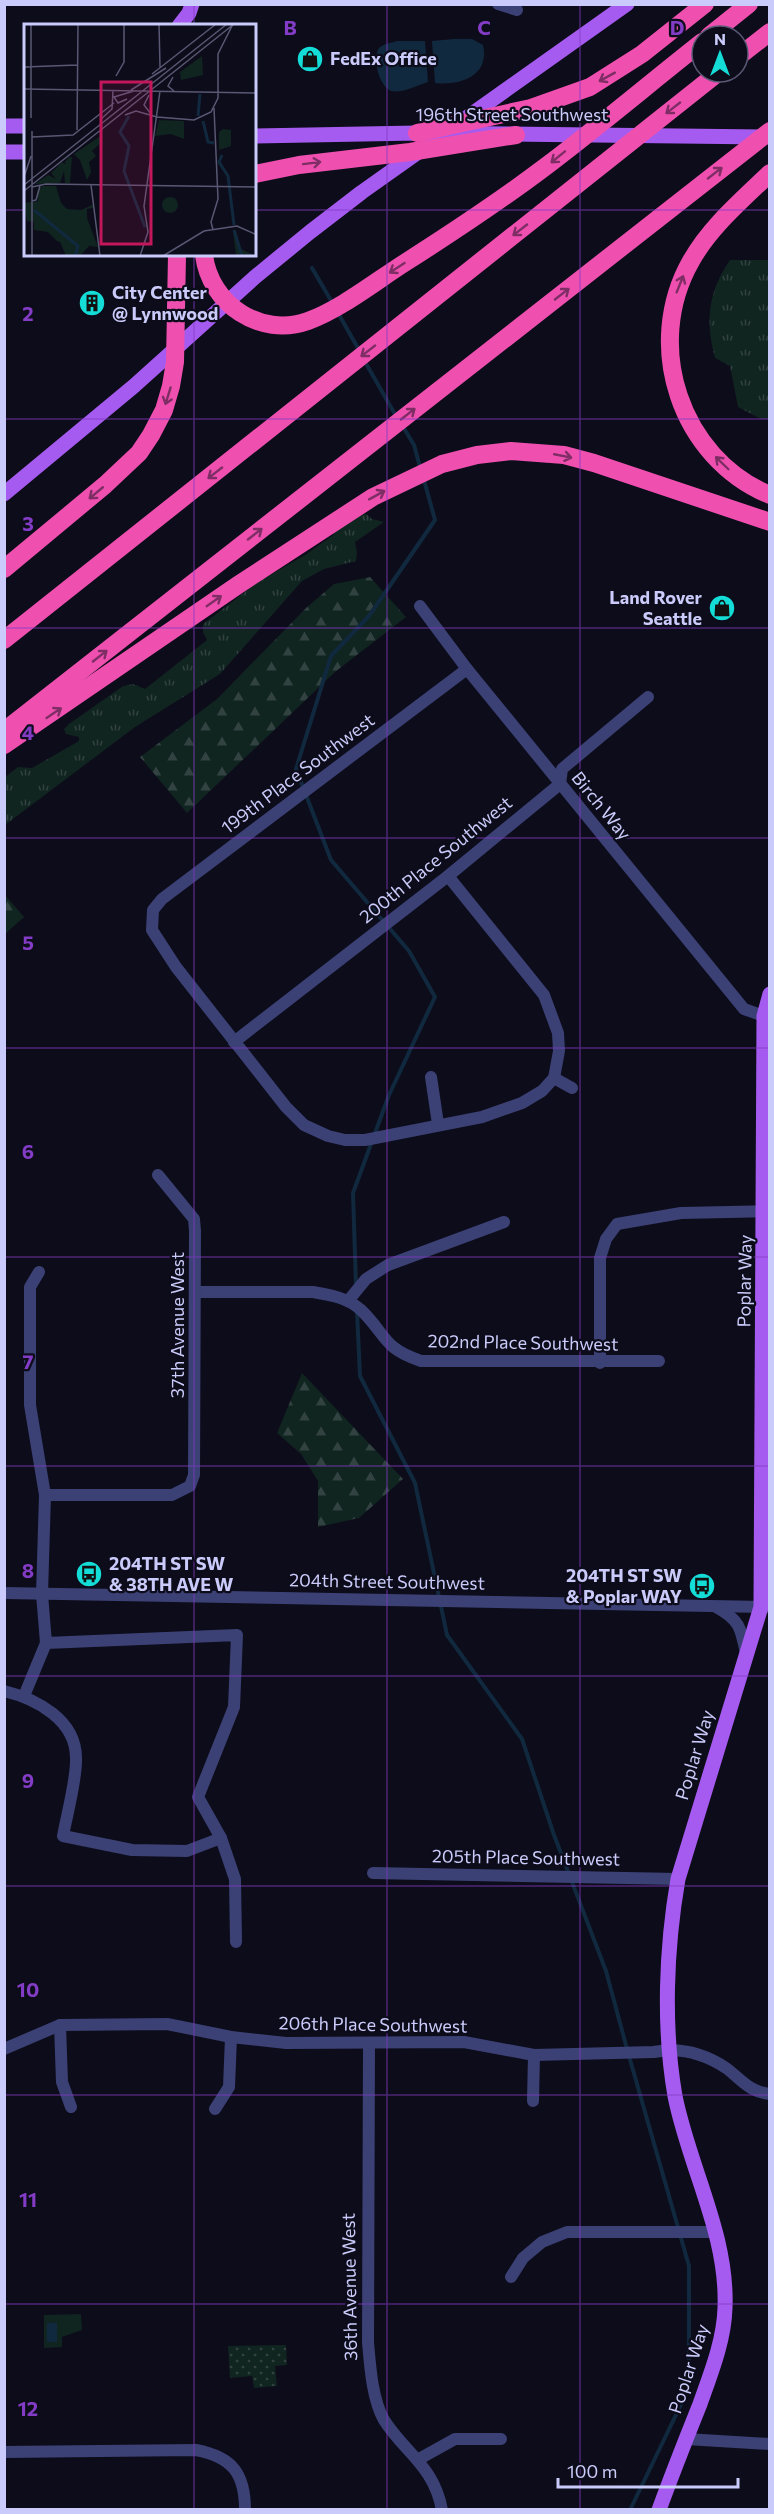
<svg xmlns="http://www.w3.org/2000/svg" width="774" height="2514" font-family="Commissioner,sans-serif">
  <style>
    .grass { fill: url(#grass-tufts) }
    .forest { fill: url(#forest-firs) }
    .park { fill: #102420 }
    .garden { fill: url(#garden-dots) }
    .water { fill: #11293e }
    .lines { fill: none; stroke-linecap: round; stroke-linejoin: round }
    .stream { stroke: #11293e; stroke-width: 4 }
    .minor { stroke: #3b4075; stroke-width: 12 }
    .major { stroke: #a65bf0; stroke-width: 15 }
    .highway { stroke: #ef50b0; stroke-width: 18 }
    .oneway { stroke: #7e2e65 }
    .grid { fill: none; stroke: #833cc5; stroke-width: 1.5; stroke-opacity: 0.55 }
    .labels { text-anchor: middle; stroke-width: 4.5; stroke-linejoin: round; paint-order: stroke }
    .poi-label { font-size: 18px; font-weight: bold; fill: #cacbfa; stroke: #0d0c1a; text-anchor: start }
    .street-label { font-size: 18px; fill: #cacbfa; stroke: #0d0c1a }
    .inset-river { fill: none; stroke: #11293e; stroke-width: 3 }
    .inset-road { fill: none; stroke: #595874; stroke-width: 1.5 }
    .view { fill: #c2185b; fill-opacity: 0.15; stroke: #c2185b; stroke-width: 3 }
    .inset-edge { fill: none; stroke: #cacbfa; stroke-width: 3 }
    .grid-label { font-size: 20px; text-anchor: middle; font-weight: bold; fill: #833cc5; stroke: #0d0c1a; stroke-width: 4.5; stroke-linejoin: round; paint-order: stroke }
  </style>
  <defs>
    <pattern id="grass-tufts" width="24" height="20" patternUnits="userSpaceOnUse" patternTransform="scale(1.5)"><rect width="24" height="20" fill="#102420"/><path d="M3 7l-1-3M5 7V3M7 7l1-3M15 17l-1-3M17 17v-4M19 17l1-3" fill="none" stroke="#314241"/></pattern>
    <pattern id="forest-firs" width="22" height="20" patternUnits="userSpaceOnUse" patternTransform="scale(1.5)"><rect width="22" height="20" fill="#102420"/><path d="M5 1l3.5 6h-7zM16 11l3.5 6h-7z" fill="#314241"/></pattern>
    <pattern id="garden-dots" width="8" height="8" patternUnits="userSpaceOnUse" patternTransform="scale(1.5)"><rect width="8" height="8" fill="#102420"/><path d="M2 2h.1M6 6h.1" fill="none" stroke="#314241" stroke-width="1.8" stroke-linecap="round"/></pattern>
  </defs>
  <rect width="100%" height="100%" fill="#0d0c1a"/>
  <!-- grass -->
  <g class="grass">
    <path d="M730,260H769V419H761L738,407L730,366L715,358C705,321 708,292 730,260Z"/>
    <path d="M365,513L372,519L384,522L355,542L357,552L356,561L324,569L302,581L220,674L135,727L5,825V777L18,767L32,768L79,741V737L66,734L64,729L69,724L123,686L133,684L145,689L207,640L203,632V624L258,582L305,555L332,536L337,529Z"/>
  </g>
  <!-- forest -->
  <g class="forest">
    <path d="M370,577L406,617L335,672L187,813L140,757L217,699L306,608L334,584Z"/>
    <path d="M5,895L24,917L5,934H4Z"/>
    <path d="M302,1373L403,1479L359,1518L318,1527V1481L301,1454L277,1433Z"/>
  </g>
  <!-- park -->
  <path class="park" d="M81,2314L82,2330L62,2337V2347L44,2348V2315Z"/>
  <!-- garden -->
  <path class="garden" d="M286,2345L287,2365L275,2366L277,2386L254,2388L252,2376L230,2378L228,2346Z"/>
  <!-- water -->
  <g class="water">
    <path d="M454,39H472L483,45C490,76 460,86 435,83L432,41Z"/>
    <path d="M397,41H425L428,82C418,85 401,94 391,91C379,86 372,58 379,48C383,44 391,43 397,41Z"/>
    <rect x="47" y="2323" width="10" height="19"/>
  </g>
  <g class="lines">
    <!-- stream -->
    <g class="stream">
      <path d="M312,268L333,304"/>
      <path d="M338,313L359,350"/>
      <path d="M364,360L396,416"/>
      <path d="M402,425L414,445L420,467"/>
      <path d="M356,1286L353,1193L389,1095L435,997L409,951L331,860L296,769L331,656L369,616L435,520L424,480"/>
      <path d="M357,1311L360,1376L415,1483L447,1635L522,1739L554,1835L606,1971L627,2049"/>
      <path d="M629,2056L689,2266V2388L630,2510"/>
    </g>
    <!-- minor -->
    <g class="minor">
      <path d="M498,4L517,10"/>
      <path d="M420,606L467,669L744,1009L764,1016"/>
      <path d="M448,876L544,995L558,1033L559,1051L554,1078L542,1091L522,1103L482,1117L365,1140H345L328,1136L304,1125L286,1107L176,967L152,930L153,910L162,899L467,669"/>
      <path d="M234,1042L448,876L560,784L562,769L648,697"/>
      <path d="M431,1077L438,1124"/>
      <path d="M554,1078L572,1088"/>
      <path d="M39,1272L30,1287V1405L45,1495L42,1594L46,1643L237,1635L234,1707L198,1797L221,1838L235,1879L236,1942"/>
      <path d="M196,1292H313C331,1295 348,1298 361,1310C387,1335 382,1348 421,1361H659"/>
      <path d="M348,1301L366,1279L388,1265L504,1222"/>
      <path d="M600,1363V1258L606,1239L617,1224L681,1213L770,1211"/>
      <path d="M45,1495H172L190,1486L194,1475L195,1231L194,1219L158,1175"/>
      <path d="M4,1593L770,1607"/>
      <path d="M716,1607C740,1620 741,1628 746,1654"/>
      <path d="M4,1691C37,1699 76,1720 76,1758C77,1778 67,1814 63,1836L132,1850L187,1851L221,1838"/>
      <path d="M24,1696L46,1643"/>
      <path d="M373,1873L678,1879"/>
      <path d="M60,2025L62,2082L71,2107"/>
      <path d="M369,2043L368,2342C370,2365 372,2399 384,2420C405,2453 434,2466 442,2510"/>
      <path d="M4,2049L60,2025L167,2024L231,2037L286,2043L464,2042L534,2055L654,2052C680,2047 703,2053 726,2068C741,2079 749,2092 770,2094"/>
      <path d="M533,2101L534,2055"/>
      <path d="M215,2109L229,2087L231,2037"/>
      <path d="M511,2277L523,2258L542,2242L567,2232H715"/>
      <path d="M686,2439L770,2444"/>
      <path d="M4,2452L196,2450C232,2457 245,2473 245,2510"/>
      <path d="M419,2459L455,2439H501"/>
    </g>
    <!-- major -->
    <g class="major">
      <path d="M179,26L189,13L192,4"/>
      <path d="M4,126H26"/>
      <path d="M255,136L417,133L767,137"/>
      <path d="M4,152H26"/>
      <path d="M4,494L134,386L255,277L310,232L362,192L627,4"/>
      <path d="M659,2510C672,2474 686,2439 700,2404C711,2373 724,2341 725,2308C728,2234 689,2167 675,2096C663,2027 666,1948 678,1879L761,1607L764,1016L770,994"/>
    </g>
    <!-- highway -->
    <g class="highway">
      <path d="M709,36L749,4"/>
      <path d="M738,57L770,32"/>
      <path d="M417,133L531,108L590,87L642,54L705,4"/>
      <path d="M770,173C742,200 710,227 691,261C643,345 680,458 770,495"/>
      <path d="M255,174L299,165L410,152L516,135"/>
      <path d="M204,255C210,304 260,338 308,321C341,309 376,281 406,262C453,232 500,201 545,167C598,127 650,83 702,42"/>
      <path d="M4,569L105,485L139,453L151,435L164,410L171,386L175,362L177,255"/>
      <path d="M4,640L719,72"/>
      <path d="M4,731L770,131"/>
      <path d="M4,745L238,585L373,497L442,464L477,455L511,451L564,455L594,463L770,522"/>
    </g>
  </g>
  <!-- one-way arrows -->
  <defs><path id="oneway-shaft" d="M-6 0H5M1.5-3L5.5 0L1.5 3" fill="none" stroke-width="1.6" stroke-linecap="round" stroke-linejoin="round" transform="scale(1.5)"/></defs>
  <g class="oneway">
    <use href="#oneway-shaft" transform="translate(607 77) rotate(151)"/>
    <use href="#oneway-shaft" transform="translate(673 108) rotate(142)"/>
    <use href="#oneway-shaft" transform="translate(558 157) rotate(141)"/>
    <use href="#oneway-shaft" transform="translate(312 163) rotate(-7)"/>
    <use href="#oneway-shaft" transform="translate(715 173) rotate(-38)"/>
    <use href="#oneway-shaft" transform="translate(520 230) rotate(142)"/>
    <use href="#oneway-shaft" transform="translate(397 268) rotate(147)"/>
    <use href="#oneway-shaft" transform="translate(680 284) rotate(-68)"/>
    <use href="#oneway-shaft" transform="translate(562 294) rotate(-38)"/>
    <use href="#oneway-shaft" transform="translate(368 351) rotate(142)"/>
    <use href="#oneway-shaft" transform="translate(168 396) rotate(107)"/>
    <use href="#oneway-shaft" transform="translate(408 414) rotate(-38)"/>
    <use href="#oneway-shaft" transform="translate(563 456) rotate(11)"/>
    <use href="#oneway-shaft" transform="translate(722 463) rotate(-136)"/>
    <use href="#oneway-shaft" transform="translate(215 473) rotate(142)"/>
    <use href="#oneway-shaft" transform="translate(96 493) rotate(140)"/>
    <use href="#oneway-shaft" transform="translate(377 495) rotate(-29)"/>
    <use href="#oneway-shaft" transform="translate(255 534) rotate(-38)"/>
    <use href="#oneway-shaft" transform="translate(214 601) rotate(-35)"/>
    <use href="#oneway-shaft" transform="translate(100 656) rotate(-38)"/>
    <use href="#oneway-shaft" transform="translate(54 713) rotate(-34)"/>
  </g>
  <!-- grid -->
  <path class="grid" d="M194,4V26M387,4V2510M580,4V2510M4,210H26M255,210H770M194,255V2510M4,419H770M4,628H770M4,838H770M4,1048H770M4,1257H770M4,1466H770M4,1676H770M4,1886H770M4,2095H770M4,2304H770"/>
  <!-- icons -->
  <defs>
    <symbol id="shop-disc" viewBox="-11 -11 22 22"><circle r="9.5" fill="#14ddd8" stroke="#0d0c1a"/><path d="M-5-2.5h2.3a2.7 3.5 0 0 1 5.4 0H5L5.5 6h-11ZM-1.5-2.5h3a1.5 2.3 0 0 0-3 0Z" fill="#111"/></symbol>
    <symbol id="building-disc" viewBox="-11 -11 22 22"><circle r="9.5" fill="#14ddd8" stroke="#0d0c1a"/><path d="M-4-6H4V6H1V3H-1V6H-4ZM-2.5-4.3h1.7v1.8h-1.7ZM.8-4.3h1.7v1.8H.8ZM-2.5-1h1.7V.8h-1.7ZM.8-1h1.7V.8H.8Z" fill="#111"/></symbol>
    <symbol id="bus-disc" viewBox="-11 -11 22 22"><circle r="9.5" fill="#14ddd8" stroke="#0d0c1a"/><path d="M-5-6H5V4H4V6H2V4H-2V6H-4V4H-5ZM-3.5-4V0h7V-4ZM-3.5 1.2v1.5H-2V1.2ZM2 1.2v1.5H3.5V1.2Z" fill="#111"/></symbol>
  </defs>
  <g fill-rule="evenodd">
    <use href="#shop-disc" x="295" y="44" width="30" height="30"/>
    <use href="#building-disc" x="77" y="288" width="30" height="30"/>
    <use href="#shop-disc" x="707" y="593" width="30" height="30"/>
    <use href="#bus-disc" x="74" y="1559" width="30" height="30"/>
    <use href="#bus-disc" x="687" y="1571" width="30" height="30"/>
  </g>
  <g class="labels">
    <!-- poi labels -->
    <g class="poi-label">
      <text x="330" y="65">FedEx Office</text>
      <text x="112" y="299">City Center<tspan x="112" dy="21">@ Lynnwood</tspan></text>
      <text x="702" y="604" text-anchor="end">Land Rover<tspan x="702" dy="21">Seattle</tspan></text>
      <text x="109" y="1570">204TH ST SW<tspan x="109" dy="21">&amp; 38TH AVE W</tspan></text>
      <text x="682" y="1582" text-anchor="end">204TH ST SW<tspan x="682" dy="21">&amp; Poplar WAY</tspan></text>
    </g>
    <!-- street labels -->
    <g class="street-label">
      <text x="512" y="121">196th Street Southwest</text>
      <text transform="translate(298 774) rotate(-37)" y="6">199th Place Southwest</text>
      <text transform="translate(601 806) rotate(51)" y="6">Birch Way</text>
      <text transform="translate(436 860) rotate(-39)" y="6">200th Place Southwest</text>
      <text transform="translate(745 1281) rotate(-89)" y="6">Poplar Way</text>
      <text transform="translate(178 1325) rotate(-90)" y="6">37th Avenue West</text>
      <text transform="translate(523 1343) rotate(1)" y="6">202nd Place Southwest</text>
      <text transform="translate(387 1582) rotate(1)" y="6">204th Street Southwest</text>
      <text transform="translate(695 1755) rotate(-73)" y="6">Poplar Way</text>
      <text transform="translate(526 1858) rotate(1)" y="6">205th Place Southwest</text>
      <text transform="translate(373 2025) rotate(1)" y="6">206th Place Southwest</text>
      <text transform="translate(350 2287) rotate(-91)" y="6">36th Avenue West</text>
      <text transform="translate(689 2369) rotate(-72)" y="6">Poplar Way</text>
    </g>
  </g>
  <!-- overview -->
  <g transform="translate(24 24)">
    <rect width="232" height="232" fill="#0d0c1a"/>
    <path d="M138 181a8 8 0 1 1 16 0a8 8 0 1 1-16 0Z" fill="#102420"/>
    <path d="M178,32L179,51L157,56L156,48ZM75,113L79,117L68,127L72,132L65,138L67,148L63,156L56,136L50,130ZM45,133H48L46,159H41L40,147L36,159L11,160L24,151L32,155L27,149L38,138L40,140L43,139H40ZM19,162H32L37,179L43,185L57,186L70,180L69,184L63,185V194L74,223L65,222L56,232H42L35,215L55,225L28,185L14,177L13,167Z" fill="#102420"/>
    <path d="M199,105L207,106V122L195,126V108ZM23,176L29,184L61,195L62,208L71,222L61,221L56,226L33,217L24,208L10,206V198L3,197L0,179ZM209,207H212L217,225L232,232H212Z" fill="#102420"/>
    <path d="M135,96L160,97V115L147,110L131,112Z" fill="#102420"/>
    <path class="inset-river" d="M105,92L96,108L105,122L100,147L121,203M174,92L176,70M179,97L184,118L190,119M198,131L195,138L204,152L210,201M10,186L54,222L51,232M210,206L218,232"/>
    <path class="inset-road" d="M7,0V94M135,0L136,43M0,43L53,41M128,50L192,0M92,52L100,38V0M149,53L144,62L150,67M0,65L233,69M107,66L142,44M125,71L120,81L127,90M103,75L94,79L90,73L110,67M101,91L112,87L133,93M133,93L170,96L187,88L194,74V30L209,0M76,96L88,85L89,67M53,106L54,0M8,107V232M8,113L49,111L90,79M0,153L7,132M0,161L203,0M67,161L76,232M8,163L22,160L233,163M0,167L210,0M8,177L12,176L16,162M189,206L187,198L194,175L190,84M116,232L124,208L120,182L136,67M139,232L180,207L213,202L233,211"/>
    <path class="view" d="M77,58H127V220H77Z"/>
    <rect width="232" height="232" class="inset-edge"/>
  </g>
  <g class="grid-label">
    <text x="290" y="35">B</text>
    <text x="484" y="35">C</text>
    <text x="677" y="35">D</text>
    <text x="28" y="321">2</text>
    <text x="28" y="531">3</text>
    <text x="28" y="740">4</text>
    <text x="28" y="950">5</text>
    <text x="28" y="1159">6</text>
    <text x="28" y="1369">7</text>
    <text x="28" y="1578">8</text>
    <text x="28" y="1788">9</text>
    <text x="28" y="1997">10</text>
    <text x="28" y="2207">11</text>
    <text x="28" y="2416">12</text>
  </g>
  <!-- border -->
  <rect width="774" height="2514" fill="none" stroke="#cacbfa" stroke-width="12"/>
  <!-- north arrow -->
  <g transform="translate(720 54)"><circle r="28" fill="#0d0c1a" stroke="#595874" stroke-width="1.5"/>
  <path d="M0-4.5L10 22L0 15L-10 22Z" fill="#14ddd8"/>
  <text y="-9" font-size="16" font-weight="bold" text-anchor="middle" fill="#cacbfa">N</text>
  </g>
  <!-- scale -->
  <path d="M558 2478v9h180v-9" fill="none" stroke="#cacbfa" stroke-width="3"/>
  <text x="567" y="2478" font-size="18" fill="#cacbfa" stroke="#0d0c1a" stroke-width="4.5" paint-order="stroke">100 m</text>
</svg>
